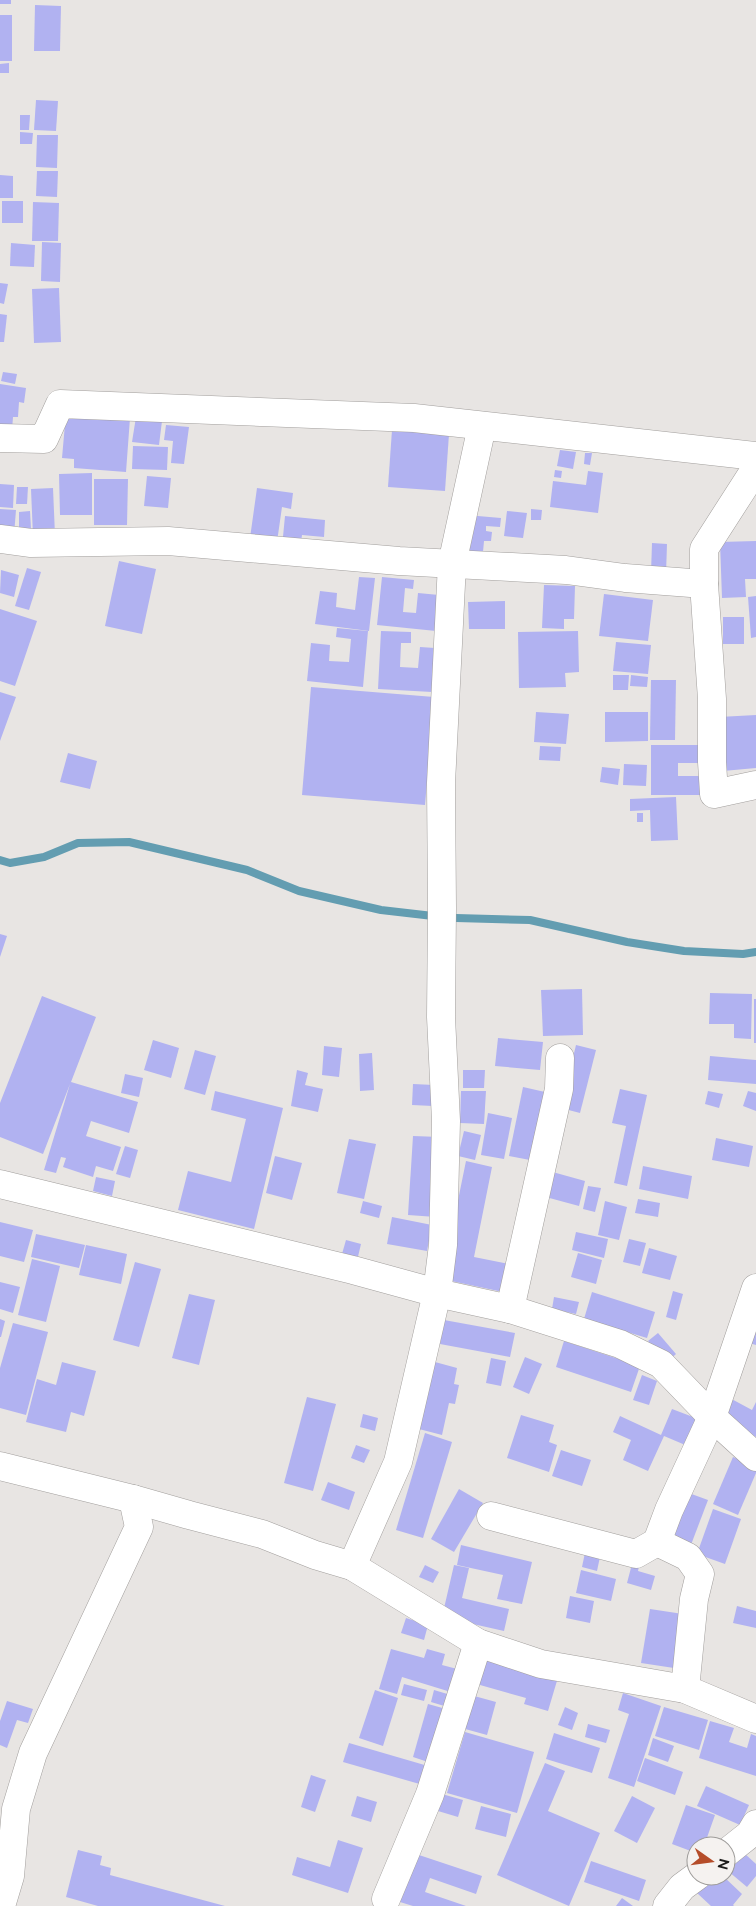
<svg xmlns="http://www.w3.org/2000/svg" width="756" height="1906" font-family="Raleway,sans-serif">
  <style>
    .lines { fill: none; stroke-linecap: round; stroke-linejoin: round }
    .stream { stroke: #639db1; stroke-width: 8 }
    .building { fill: #b1b2f1 }
    .minor-casing { stroke: #a29f9d; stroke-width: 29 }
    .minor { stroke: #fff; stroke-width: 28 }
  </style>
  <rect width="100%" height="100%" fill="#e8e5e3"/>
  <g class="lines">
    <!-- stream -->
    <g class="stream">
      <path d="M0,860L10,863L44,857L78,843L129,842L247,870L299,891L381,910L433,916"/>
      <path d="M456,918L530,920L627,942L684,951L743,954L756,952"/>
    </g>
  </g>
  <!-- building -->
  <g class="building">
    <rect x="0" y="0" width="11" height="4"/>
    <path d="M35,5L61,6L60,51H34Z"/>
    <rect x="0" y="15" width="12" height="46"/>
    <path d="M9,63V73H0V64Z"/>
    <path d="M36,100L58,101L56,131L34,130Z"/>
    <path d="M20,115H30L29,130H20Z"/>
    <path d="M20,132L33,133L32,144H20Z"/>
    <path d="M37,135H58L57,168L36,167Z"/>
    <path d="M37,171H58L57,197L36,196Z"/>
    <path d="M0,175L13,176V198H0Z"/>
    <rect x="2" y="201" width="21" height="22"/>
    <path d="M33,202L59,203L58,241H32Z"/>
    <path d="M42,242L61,243L60,282L41,281Z"/>
    <path d="M11,243L35,245L34,267L10,266Z"/>
    <path d="M0,283L8,284L4,304L0,303Z"/>
    <path d="M59,288L61,342L34,343L32,289Z"/>
    <path d="M0,314L7,315L4,342H0Z"/>
    <path d="M3,372L17,374L15,384L1,381Z"/>
    <path d="M0,384L26,388L24,403L19,402L18,417H13L12,430L0,429Z"/>
    <path d="M66,413L130,418L126,472L74,468V459L62,458Z"/>
    <path d="M136,417L162,421L159,445L132,442Z"/>
    <path d="M166,425L189,427L184,464L171,463L173,441L164,440Z"/>
    <path d="M392,430L449,434L445,491L388,487Z"/>
    <path d="M133,446L168,447L167,470L132,469Z"/>
    <path d="M560,450L576,452L573,469L557,466Z"/>
    <path d="M585,453H592L590,465L584,464Z"/>
    <path d="M555,470L562,471L561,478L554,477Z"/>
    <path d="M588,471L603,473L598,513L550,507L553,481L586,485Z"/>
    <path d="M92,473V515H60L59,474Z"/>
    <path d="M147,476L171,478L168,508L144,506Z"/>
    <path d="M94,479H128L127,525H94Z"/>
    <path d="M0,484L14,485L13,508L0,507Z"/>
    <path d="M17,487H28L27,504H16Z"/>
    <path d="M53,488L55,535L33,536L31,489Z"/>
    <path d="M257,488L293,493L291,509L282,507L277,542L250,538Z"/>
    <path d="M0,509L16,510L14,535L0,534Z"/>
    <path d="M531,509L542,510L541,520H531Z"/>
    <path d="M30,511L31,529H19V512Z"/>
    <path d="M507,511L527,513L523,538L504,536Z"/>
    <path d="M466,515L501,518L500,527L486,526V531L492,532L491,541H484L483,552L463,558Z"/>
    <path d="M285,516L325,520L324,537L302,535L300,549L282,547Z"/>
    <path d="M756,541V579H745L746,597L722,598L720,542Z"/>
    <path d="M652,543L667,544L666,574L651,573Z"/>
    <path d="M119,561L156,569L142,634L105,626Z"/>
    <path d="M27,568L41,572L29,610L15,606Z"/>
    <path d="M1,570L19,575L14,597L0,593Z"/>
    <path d="M359,577L375,578L369,631L315,624L320,591L337,593L336,607L355,610Z"/>
    <path d="M382,577L414,580L413,589L405,588L403,612L416,613L418,593L439,595L436,631L377,625Z"/>
    <path d="M544,585L575,586L574,619H564V629L542,628Z"/>
    <path d="M604,594L653,600L648,641L599,636Z"/>
    <path d="M756,596V637L751,638L748,597Z"/>
    <path d="M505,601V629H469L468,602Z"/>
    <path d="M0,609L37,621L15,686L0,681Z"/>
    <rect x="723" y="617" width="21" height="27"/>
    <path d="M337,628L368,631L363,687L307,681L311,643L330,645L329,661L349,662L351,639L336,637Z"/>
    <path d="M381,631L411,632V643H401L400,667L418,668L420,647L435,648L432,692L378,689Z"/>
    <path d="M578,631L579,672L565,673L566,687L519,688L518,632Z"/>
    <path d="M616,642L651,645L648,674L613,671Z"/>
    <path d="M613,675H629L628,690H613Z"/>
    <path d="M631,675L648,677L647,687L630,686Z"/>
    <path d="M651,680H676L675,740H650Z"/>
    <path d="M311,687L434,697L425,805L302,795Z"/>
    <path d="M0,692L16,697L0,741Z"/>
    <path d="M536,712L569,714L566,744L534,742Z"/>
    <path d="M605,712H648V741L605,742Z"/>
    <path d="M756,715V768L723,771L719,717Z"/>
    <path d="M651,745H700V763H678V776H700V795H651Z"/>
    <path d="M540,746L561,747L560,761L539,760Z"/>
    <path d="M68,753L97,761L90,789L60,782Z"/>
    <path d="M624,764L647,765L646,786L623,785Z"/>
    <path d="M602,767L620,769L618,785L600,782Z"/>
    <path d="M676,797L678,840L651,841L650,810L630,811V799Z"/>
    <rect x="637" y="813" width="6" height="9"/>
    <path d="M0,934L7,936L0,957Z"/>
    <path d="M582,989L583,1035L543,1036L541,990Z"/>
    <path d="M710,993L752,994L751,1039L734,1038V1024H709Z"/>
    <path d="M42,996L96,1017L71,1082L138,1102L129,1133L91,1121L86,1136L121,1147L113,1171L96,1166L93,1177L63,1167L66,1158L61,1157L56,1173L44,1170L70,1084L43,1154L0,1137V1103Z"/>
    <rect x="754" y="999" width="2" height="44"/>
    <path d="M498,1038L543,1042L540,1070L495,1066Z"/>
    <path d="M153,1040L179,1048L171,1078L144,1070Z"/>
    <path d="M576,1045L596,1050L580,1113L561,1108Z"/>
    <path d="M324,1046L342,1048L339,1077L322,1075Z"/>
    <path d="M195,1050L216,1056L205,1095L184,1089Z"/>
    <path d="M372,1053L374,1090L360,1091L359,1054Z"/>
    <path d="M710,1056L756,1060V1084L708,1080Z"/>
    <path d="M297,1070L308,1073L305,1085L323,1089L318,1112L291,1106Z"/>
    <path d="M463,1070H485L484,1088H463Z"/>
    <path d="M125,1074L143,1078L139,1097L121,1093Z"/>
    <path d="M413,1084L434,1085L433,1106L412,1105Z"/>
    <path d="M523,1087L545,1092L530,1160L509,1156Z"/>
    <path d="M620,1089L647,1095L627,1186L614,1183L626,1126L612,1123Z"/>
    <path d="M215,1091L283,1108L254,1229L178,1210L188,1171L231,1182L246,1119L211,1110Z"/>
    <path d="M461,1091H486L484,1124L460,1123Z"/>
    <path d="M708,1091L723,1094L719,1108L705,1104Z"/>
    <path d="M748,1091L756,1093V1111L743,1106Z"/>
    <path d="M488,1113L512,1118L504,1159L481,1155Z"/>
    <path d="M464,1131L481,1135L475,1160L458,1156Z"/>
    <path d="M413,1136L440,1137L436,1217L408,1215Z"/>
    <path d="M716,1138L753,1146L749,1167L712,1160Z"/>
    <path d="M349,1139L376,1144L364,1199L337,1193Z"/>
    <path d="M125,1146L138,1150L130,1178L116,1174Z"/>
    <path d="M275,1156L302,1163L292,1200L266,1193Z"/>
    <path d="M466,1161L492,1167L474,1257L509,1264L503,1292L442,1279Z"/>
    <path d="M643,1166L692,1176L688,1199L639,1189Z"/>
    <path d="M549,1171L585,1181L579,1206L542,1196Z"/>
    <path d="M96,1177L115,1181L112,1196L93,1191Z"/>
    <path d="M588,1186L601,1188L595,1212L583,1209Z"/>
    <path d="M638,1199L660,1203L658,1217L635,1213Z"/>
    <path d="M363,1201L382,1206L379,1218L360,1213Z"/>
    <path d="M605,1201L627,1207L619,1240L598,1235Z"/>
    <path d="M392,1217L432,1225L427,1251L387,1244Z"/>
    <path d="M0,1222L33,1230L24,1262L0,1256Z"/>
    <path d="M576,1232L608,1239L604,1258L572,1250Z"/>
    <path d="M36,1234L85,1245L79,1268L31,1257Z"/>
    <path d="M629,1239L646,1243L640,1266L623,1262Z"/>
    <path d="M346,1240L361,1244L356,1265L340,1261Z"/>
    <path d="M86,1245L127,1254L121,1284L79,1275Z"/>
    <path d="M649,1248L677,1256L670,1280L642,1273Z"/>
    <path d="M578,1253L602,1260L596,1284L571,1277Z"/>
    <path d="M32,1259L60,1266L46,1322L18,1315Z"/>
    <path d="M135,1262L161,1269L139,1347L113,1340Z"/>
    <path d="M0,1282L20,1287L13,1313L0,1309Z"/>
    <path d="M673,1291L683,1294L676,1320L666,1317Z"/>
    <path d="M592,1292L655,1312L647,1338L584,1319Z"/>
    <path d="M189,1294L215,1300L199,1365L172,1358Z"/>
    <path d="M554,1297L579,1302L576,1314L552,1309Z"/>
    <path d="M0,1319L5,1321L1,1337H0Z"/>
    <path d="M444,1320L515,1333L510,1357L440,1344Z"/>
    <path d="M756,1321V1345L749,1343Z"/>
    <path d="M13,1323L48,1332L26,1415L0,1408V1368Z"/>
    <path d="M658,1333L676,1354L666,1363L648,1341Z"/>
    <path d="M564,1341L640,1366L631,1392L556,1367Z"/>
    <path d="M525,1357L542,1364L529,1394L513,1387Z"/>
    <path d="M491,1358L506,1361L501,1386L486,1383Z"/>
    <path d="M62,1362L96,1371L84,1416L71,1412L66,1432L26,1422L37,1379L56,1385Z"/>
    <path d="M435,1362L457,1368L454,1384L459,1385L455,1404L449,1403L442,1435L419,1429Z"/>
    <path d="M642,1375L657,1381L649,1405L633,1400Z"/>
    <path d="M726,1396L752,1410L756,1402V1437L715,1415Z"/>
    <path d="M307,1397L336,1404L313,1491L284,1483Z"/>
    <path d="M672,1409L701,1420L690,1447L664,1436L648,1471L623,1460L631,1440L613,1432L620,1416L661,1435Z"/>
    <path d="M363,1414L378,1418L375,1431L360,1427Z"/>
    <path d="M521,1415L554,1425L549,1442L557,1445L549,1472L507,1458Z"/>
    <path d="M425,1433L452,1442L423,1538L396,1530Z"/>
    <path d="M356,1445L370,1450L364,1463L351,1458Z"/>
    <path d="M561,1450L591,1460L582,1486L552,1476Z"/>
    <path d="M733,1457L756,1467V1473L738,1515L713,1504Z"/>
    <path d="M328,1482L355,1492L349,1510L321,1500Z"/>
    <path d="M459,1489L483,1503L454,1552L431,1539Z"/>
    <path d="M686,1492L708,1500L689,1550L668,1542Z"/>
    <path d="M713,1509L741,1519L725,1564L697,1554Z"/>
    <path d="M461,1545L532,1562L522,1604L497,1599L503,1575L457,1565Z"/>
    <path d="M586,1548L601,1552L597,1571L582,1567Z"/>
    <path d="M632,1564L639,1566L638,1571L655,1576L651,1590L627,1583Z"/>
    <path d="M425,1565L439,1572L433,1583L419,1577Z"/>
    <path d="M454,1565L469,1568L462,1598L509,1609L504,1631L442,1617Z"/>
    <path d="M581,1570L616,1579L611,1601L576,1593Z"/>
    <path d="M570,1596L594,1601L590,1623L566,1618Z"/>
    <path d="M737,1606L756,1611V1628L733,1623Z"/>
    <path d="M650,1609L683,1614L674,1668L641,1663Z"/>
    <path d="M406,1618L428,1625L424,1640L401,1633Z"/>
    <path d="M391,1649L424,1658L427,1649L445,1654L442,1665L461,1670L454,1693L402,1677L397,1694L379,1689Z"/>
    <path d="M481,1652L559,1674L548,1711L524,1704L526,1698L473,1683Z"/>
    <path d="M404,1684L427,1690L424,1701L401,1695Z"/>
    <path d="M375,1690L398,1698L383,1746L359,1738Z"/>
    <path d="M434,1690L454,1696L451,1708L431,1702Z"/>
    <path d="M623,1693L661,1706L634,1787L608,1778L629,1714L618,1710Z"/>
    <path d="M467,1694L496,1702L487,1735L458,1727Z"/>
    <path d="M7,1701L33,1709L28,1723L17,1720L7,1748L0,1745V1721Z"/>
    <path d="M428,1704L446,1709L431,1763L413,1757Z"/>
    <path d="M565,1707L578,1713L572,1730L558,1725Z"/>
    <path d="M664,1707L708,1720L699,1750L655,1736Z"/>
    <path d="M710,1721L734,1728L729,1742L747,1748L751,1734L756,1736V1776L699,1758Z"/>
    <path d="M588,1724L610,1730L606,1743L585,1737Z"/>
    <path d="M465,1732L534,1752L517,1813L447,1793Z"/>
    <path d="M554,1733L600,1748L592,1773L546,1759Z"/>
    <path d="M653,1738L674,1746L668,1762L648,1755Z"/>
    <path d="M349,1743L428,1766L423,1785L343,1762Z"/>
    <path d="M645,1758L683,1772L675,1795L637,1781Z"/>
    <path d="M545,1763L565,1771L548,1811L600,1833L569,1906L497,1875Z"/>
    <path d="M311,1775L326,1780L315,1812L301,1807Z"/>
    <path d="M706,1786L749,1805L740,1825L697,1806Z"/>
    <path d="M442,1794L463,1800L458,1817L438,1811Z"/>
    <path d="M357,1796L377,1802L371,1822L351,1816Z"/>
    <path d="M632,1796L655,1808L637,1843L614,1831Z"/>
    <path d="M686,1805L715,1815L704,1846H696V1853L672,1844Z"/>
    <path d="M481,1806L511,1814L506,1837L475,1829Z"/>
    <path d="M338,1840L363,1848L348,1893L292,1875L297,1857L330,1867Z"/>
    <path d="M78,1850L102,1856L100,1865L111,1868L110,1875L225,1906H98L66,1897Z"/>
    <path d="M744,1853L756,1864V1876L747,1887L728,1871Z"/>
    <path d="M416,1854L482,1876L476,1894L430,1878L425,1892L466,1906H413L400,1902Z"/>
    <path d="M591,1861L646,1880L639,1901L584,1882Z"/>
    <path d="M713,1876H723L742,1894L733,1905L734,1906H711L697,1893Z"/>
    <path d="M622,1898L633,1906H616Z"/>
  </g>
  <g class="lines">
    <defs>
      <g id="minor">
        <path d="M0,438L44,439L60,404L414,418L756,456"/>
        <path d="M0,539L31,543L168,541L399,561L566,570L625,578L704,584V549L756,468"/>
        <path d="M704,584L712,699V762L714,794L756,785"/>
        <path d="M0,1184L353,1270L437,1293L510,1309L620,1344L661,1364L712,1417L756,1457"/>
        <path d="M510,1309L559,1089L560,1058"/>
        <path d="M0,1466L133,1499L189,1515L262,1534L315,1555L352,1566L478,1643L541,1664L685,1689L756,1719"/>
        <path d="M491,1516L636,1554L657,1542L669,1510L712,1417L756,1288"/>
        <path d="M657,1542L688,1557L700,1574L694,1599L685,1689"/>
        <path d="M352,1566L398,1462L437,1293L443,1245L446,1121L441,1017L442,908L441,783L452,564L482,426"/>
        <path d="M726,1853L750,1834L756,1824"/>
        <path d="M386,1899L430,1794L478,1643"/>
        <path d="M1,1906L10,1876L16,1809L33,1753L139,1527L133,1499"/>
        <path d="M667,1906L682,1887L697,1876"/>
      </g>
    </defs>
    <!-- minor casing -->
    <use href="#minor" class="minor-casing"/>
    <!-- minor -->
    <use href="#minor" class="minor"/>
  </g>
  <!-- north arrow -->
  <g transform="translate(711 1861) rotate(104)"><circle r="24" fill="#f5f2f0" stroke="#9e9c9a"/>
  <path d="M0-4L9 19L0 12L-9 19Z" fill="#b54d2a"/>
  <text y="-8" font-size="14" font-weight="bold" text-anchor="middle" fill="#1c1b1a">N</text>
  </g>
</svg>
